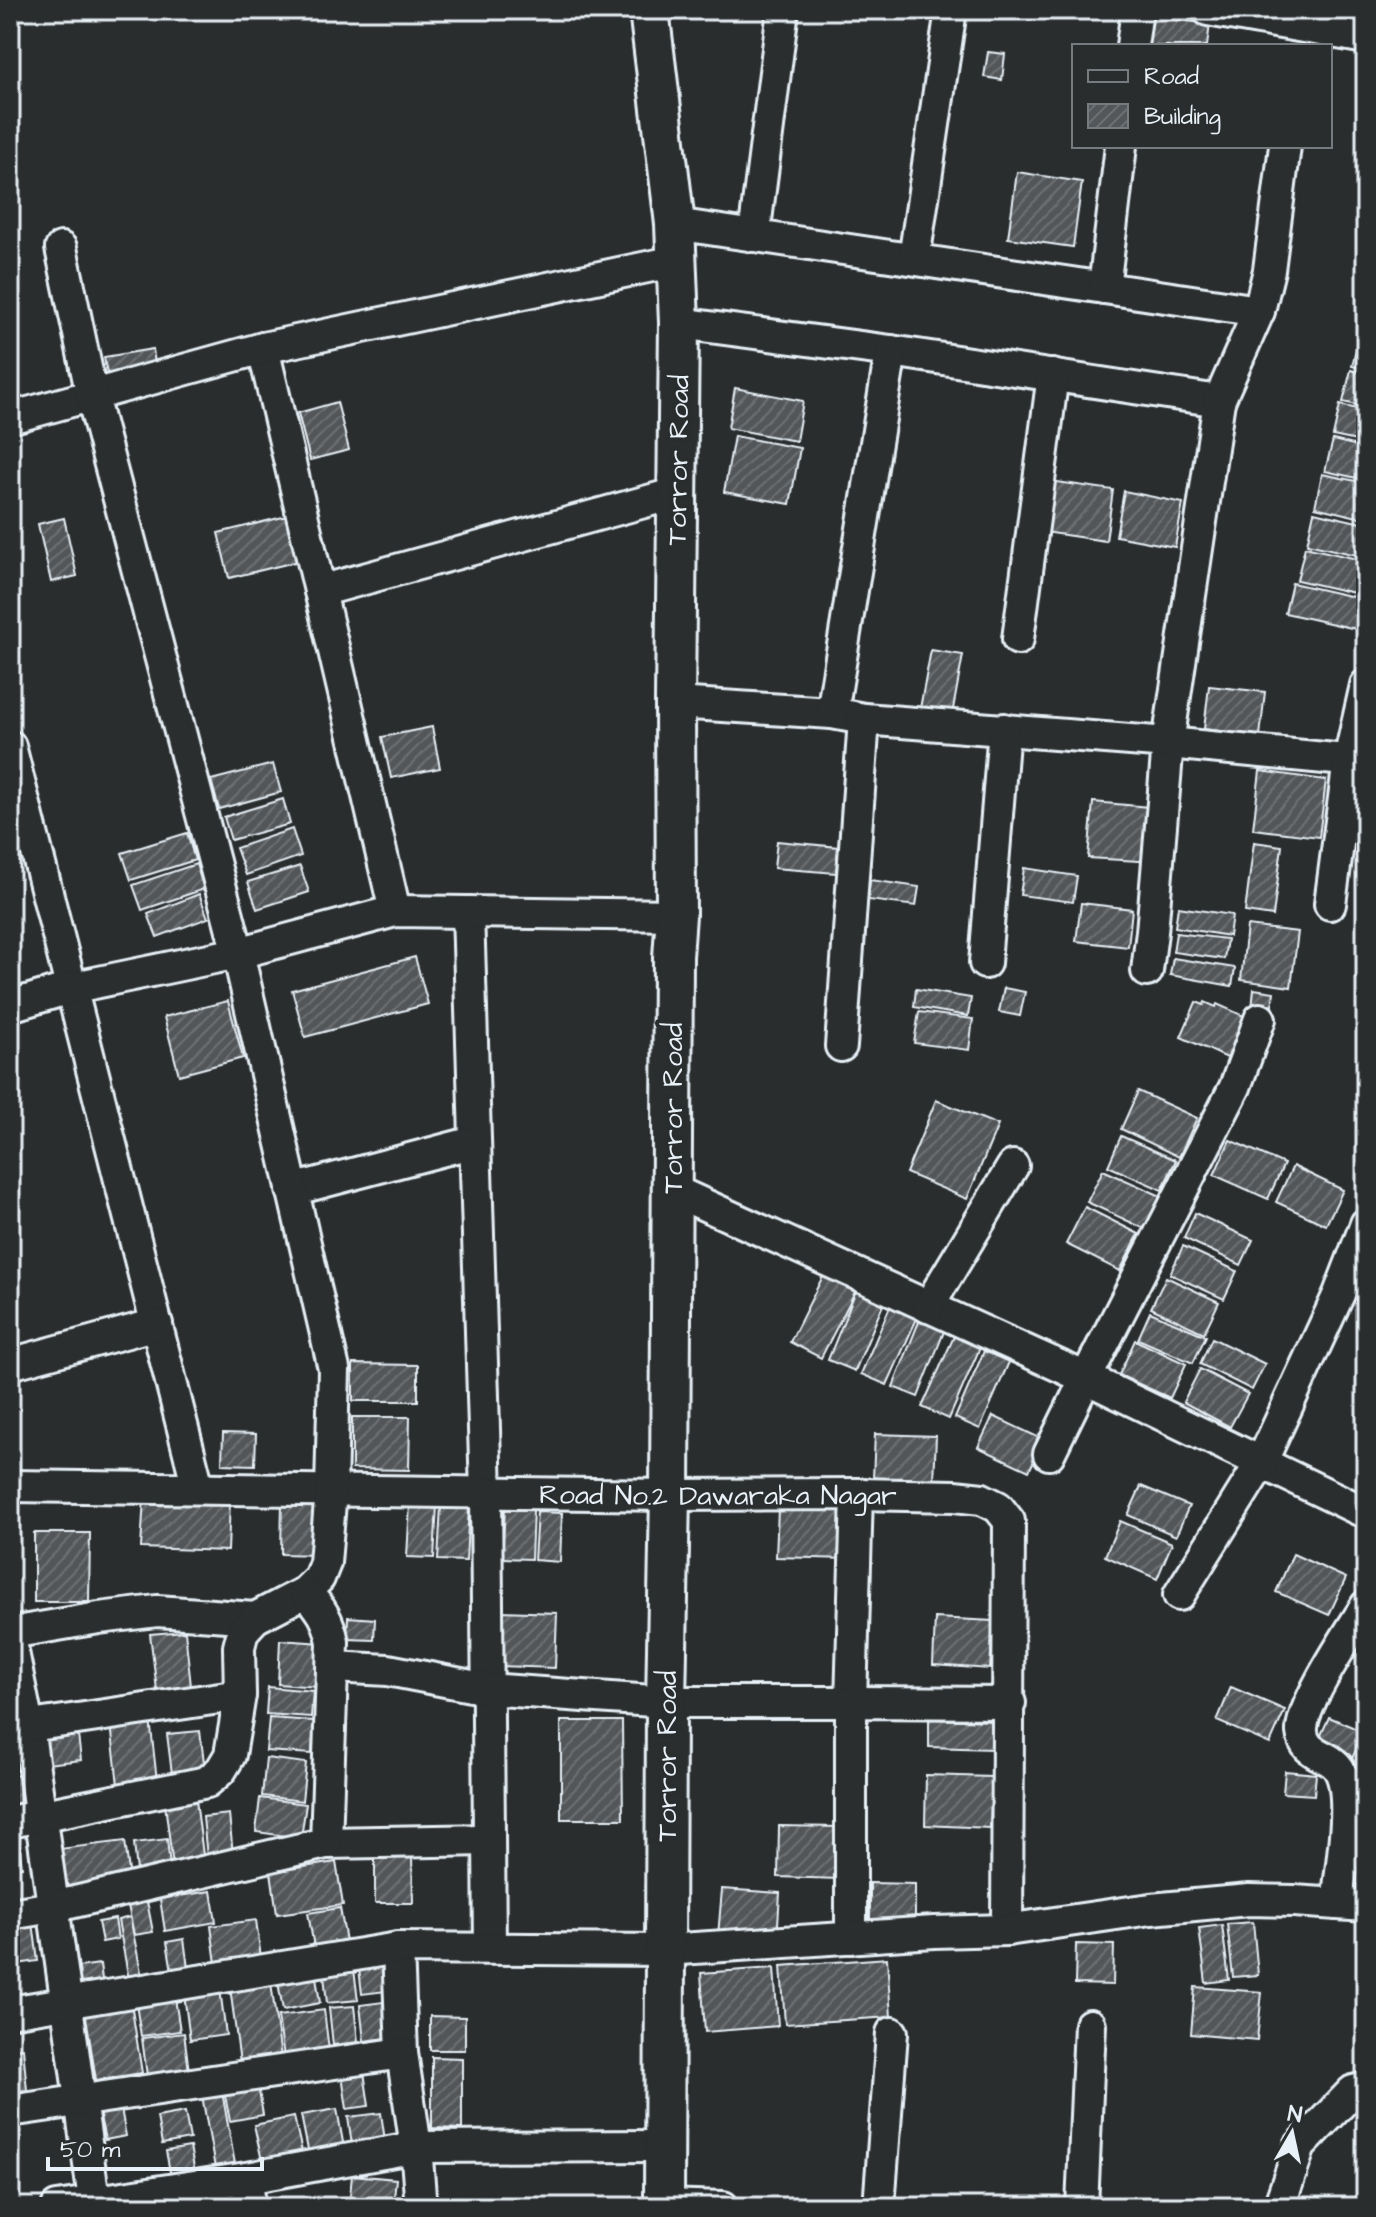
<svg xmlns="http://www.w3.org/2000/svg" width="1376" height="2217" font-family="'Architects Daughter',sans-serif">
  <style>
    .building { fill: url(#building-hatch); stroke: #e8f1f8; stroke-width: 2 }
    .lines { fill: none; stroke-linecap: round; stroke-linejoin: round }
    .minor-casing { stroke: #e8f1f8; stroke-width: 36 }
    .tertiary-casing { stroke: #e8f1f8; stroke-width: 44 }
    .minor { stroke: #2a2d2e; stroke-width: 30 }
    .tertiary { stroke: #2a2d2e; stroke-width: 38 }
    .labels { text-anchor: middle; stroke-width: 8; stroke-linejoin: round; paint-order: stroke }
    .street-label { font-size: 28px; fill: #e8f1f8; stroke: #2a2d2e }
  </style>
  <defs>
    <pattern id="building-hatch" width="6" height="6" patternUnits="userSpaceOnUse" patternTransform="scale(2)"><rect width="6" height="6" fill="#535759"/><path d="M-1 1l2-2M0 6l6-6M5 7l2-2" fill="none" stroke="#6c7072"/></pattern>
  </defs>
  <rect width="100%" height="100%" fill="#2a2d2e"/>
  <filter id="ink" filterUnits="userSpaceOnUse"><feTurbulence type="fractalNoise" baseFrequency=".0125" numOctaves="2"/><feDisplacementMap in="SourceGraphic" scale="16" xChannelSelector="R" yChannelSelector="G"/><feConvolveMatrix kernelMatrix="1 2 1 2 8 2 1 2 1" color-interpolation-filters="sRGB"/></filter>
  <g filter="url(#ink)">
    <!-- building -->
    <g class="building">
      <path d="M1142,15L1210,24L1207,46H1138Z"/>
      <path d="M988,52L1005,54L1002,80L984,77Z"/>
      <path d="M1017,172L1082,182L1073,247L1008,238Z"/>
      <path d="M1366,304V335L1359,334Z"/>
      <path d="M1359,337L1366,338V369L1352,366Z"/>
      <path d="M153,349L156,371L108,379L104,357Z"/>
      <path d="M1351,370L1366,374V407L1343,402Z"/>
      <path d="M735,388L803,401L796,441L728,428Z"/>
      <path d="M337,402L349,450L310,460L298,413Z"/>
      <path d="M1340,405L1366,411V443L1333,436Z"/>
      <path d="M734,436L800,448L790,504L724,492Z"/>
      <path d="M1333,440L1366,448V480L1325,471Z"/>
      <path d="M1322,474L1366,483V519L1315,507Z"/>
      <path d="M1050,481L1113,490L1106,541L1044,532Z"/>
      <path d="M1124,491L1183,503L1175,547L1116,536Z"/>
      <path d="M1314,512L1366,524V557L1307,544Z"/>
      <path d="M287,516L299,561L229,578L218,533Z"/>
      <path d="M64,518L77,576L51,582L38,524Z"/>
      <path d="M1305,547L1366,561V582L1363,595L1297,580Z"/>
      <path d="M1292,583L1363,599L1356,629L1285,613Z"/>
      <path d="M931,650L963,655L951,720L919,714Z"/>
      <path d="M1209,686L1265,692L1260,736L1204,729Z"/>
      <path d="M432,727L440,768L391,778L382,737Z"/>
      <path d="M273,764L281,792L219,809L211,780Z"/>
      <path d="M1260,771L1326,780L1319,837L1253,829Z"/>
      <path d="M283,799L290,824L231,840L224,817Z"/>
      <path d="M1093,802L1160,808L1156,862L1088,858Z"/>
      <path d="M292,829L301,856L246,875L236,848Z"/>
      <path d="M187,833L195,860L131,880L122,853Z"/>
      <path d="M777,841L838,847L836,873L774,868Z"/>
      <path d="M1254,842L1282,846L1273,916L1245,912Z"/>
      <path d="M196,864L204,889L142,910L133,885Z"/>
      <path d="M300,866L309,892L257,909L248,882Z"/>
      <path d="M1024,868L1077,876L1073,902L1020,895Z"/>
      <path d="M870,880L919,887L916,906L868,900Z"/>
      <path d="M199,894L208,918L157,937L148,914Z"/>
      <path d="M1081,903L1132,909L1128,947L1076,941Z"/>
      <path d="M1178,907L1232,915L1229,936L1175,927Z"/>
      <path d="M1247,926L1298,932L1291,987L1241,980Z"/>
      <path d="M1176,933L1227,939L1224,959L1173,952Z"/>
      <path d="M415,957L428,1004L305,1037L292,990Z"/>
      <path d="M1173,958L1235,968L1232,986L1170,975Z"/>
      <path d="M1004,988L1025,992L1020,1016L999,1012Z"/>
      <path d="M916,989L971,998L968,1016L914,1007Z"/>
      <path d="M1254,989L1274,992L1271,1012L1252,1009Z"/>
      <path d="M228,1001L243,1058L179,1075L164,1017Z"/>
      <path d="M1196,1002L1204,1005L1205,1002L1216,1007L1217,1004L1255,1021L1236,1062L1181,1037Z"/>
      <path d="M919,1012L973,1019L969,1050L914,1043Z"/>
      <path d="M1138,1091L1197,1118L1179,1157L1121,1129Z"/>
      <path d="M936,1100L998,1125L967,1199L906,1173Z"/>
      <path d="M1121,1136L1176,1160L1162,1190L1108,1166Z"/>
      <path d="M1230,1140L1284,1164L1268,1199L1214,1175Z"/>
      <path d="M1293,1166L1343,1190L1326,1225L1276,1202Z"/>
      <path d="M1103,1170L1161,1196L1145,1229L1087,1202Z"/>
      <path d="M1085,1207L1139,1234L1120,1271L1066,1244Z"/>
      <path d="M1195,1213L1253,1240L1241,1265L1184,1238Z"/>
      <path d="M1183,1246L1237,1271L1224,1299L1170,1274Z"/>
      <path d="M824,1274L856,1290L821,1358L790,1342Z"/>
      <path d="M1166,1277L1219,1302L1204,1333L1151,1308Z"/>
      <path d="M857,1288L885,1300L855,1371L828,1360Z"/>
      <path d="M891,1304L918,1316L887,1385L861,1374Z"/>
      <path d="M1150,1312L1206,1336L1193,1363L1138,1339Z"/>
      <path d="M920,1319L945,1329L918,1397L893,1387Z"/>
      <path d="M956,1332L982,1343L949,1419L922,1407Z"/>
      <path d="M1212,1338L1265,1364L1252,1390L1200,1364Z"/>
      <path d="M1135,1340L1186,1364L1170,1398L1119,1375Z"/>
      <path d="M984,1351L1009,1362L980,1429L955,1418Z"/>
      <path d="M353,1364L418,1365V1401H353Z"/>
      <path d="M1200,1369L1248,1394L1230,1427L1183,1402Z"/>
      <path d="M993,1416L1044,1440L1029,1471L978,1447Z"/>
      <path d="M352,1417H410L409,1470L352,1469Z"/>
      <path d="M223,1433L256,1434L255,1465L222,1464Z"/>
      <path d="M875,1434L936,1436L934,1481L873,1479Z"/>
      <path d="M1141,1486L1189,1506L1176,1536L1128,1515Z"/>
      <path d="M144,1497L230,1500L228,1551L141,1548Z"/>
      <path d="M282,1499L319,1500L318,1555L281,1554Z"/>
      <path d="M410,1504L437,1505L434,1558L407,1557Z"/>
      <path d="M441,1505L469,1507L466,1561L438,1560Z"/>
      <path d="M778,1508L850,1511L849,1559L776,1557Z"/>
      <path d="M505,1509L533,1510L531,1559L502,1558Z"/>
      <path d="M537,1512L562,1513L560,1562L534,1560Z"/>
      <path d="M1120,1521L1172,1543L1157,1579L1105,1556Z"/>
      <path d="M34,1533H90L89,1602H34Z"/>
      <path d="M1293,1554L1346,1578L1329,1615L1276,1592Z"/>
      <path d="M501,1611L557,1613L555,1668L498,1666Z"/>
      <path d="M348,1617L375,1619L374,1640L347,1639Z"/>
      <path d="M935,1618L993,1621L990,1669L933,1665Z"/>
      <path d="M185,1631L191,1686L157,1690L150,1634Z"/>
      <path d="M280,1640L322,1643L318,1687L278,1684Z"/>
      <path d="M268,1687L313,1691L311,1717L266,1714Z"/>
      <path d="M1231,1687L1285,1710L1270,1744L1217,1721Z"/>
      <path d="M1329,1717L1364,1732L1352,1759L1317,1744Z"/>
      <path d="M269,1718L314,1721L312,1754L266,1751Z"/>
      <path d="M150,1719L157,1781L118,1785L111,1724Z"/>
      <path d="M929,1719L993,1721L992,1749L929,1747Z"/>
      <path d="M561,1721H622L623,1819H561Z"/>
      <path d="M77,1727L81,1760L47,1764L42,1731Z"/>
      <path d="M200,1731L205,1770L172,1774L167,1734Z"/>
      <path d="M10,1736L16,1771H10Z"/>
      <path d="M266,1758L306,1763L302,1801L262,1796Z"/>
      <path d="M1285,1771L1316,1774L1314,1795L1283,1793Z"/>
      <path d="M1361,1771L1366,1772V1792L1358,1791Z"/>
      <path d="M20,1775L24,1808L10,1809V1776Z"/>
      <path d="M926,1775L992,1777L990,1828L925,1825Z"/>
      <path d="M260,1798L306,1804L301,1838L256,1832Z"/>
      <path d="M196,1800L204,1863L173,1867L165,1804Z"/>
      <path d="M229,1814L233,1855L207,1858L203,1817Z"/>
      <path d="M779,1826L841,1827L840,1879L778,1877Z"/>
      <path d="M18,1833L22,1867L10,1868V1834Z"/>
      <path d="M167,1839L170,1867L137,1871L134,1843Z"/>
      <path d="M125,1841L130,1879L63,1887L59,1849Z"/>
      <path d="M1361,1844L1366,1845V1892L1356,1891Z"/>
      <path d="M375,1857H412L413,1903H375Z"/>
      <path d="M336,1862L343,1905L277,1914L271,1872Z"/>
      <path d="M870,1883L915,1884V1920H870Z"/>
      <path d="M722,1889L780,1893L777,1940L718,1936Z"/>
      <path d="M211,1891L216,1922L165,1931L160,1899Z"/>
      <path d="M146,1896L153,1932L134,1935L127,1900Z"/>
      <path d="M340,1908L346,1941L314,1947L308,1913Z"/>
      <path d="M130,1917L142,1977L129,1980L118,1920Z"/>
      <path d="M115,1919L118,1939L102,1942L98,1922Z"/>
      <path d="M256,1920L261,1958L216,1964L211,1926Z"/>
      <path d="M1253,1922L1258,1975L1233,1977L1227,1924Z"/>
      <path d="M33,1923L38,1961L10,1965V1926Z"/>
      <path d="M1222,1925L1229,1980L1206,1983L1199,1928Z"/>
      <path d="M184,1939L188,1968L172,1971L167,1942Z"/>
      <path d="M1076,1944L1114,1945L1113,1985L1075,1984Z"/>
      <path d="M383,1957L387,1991L362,1994L358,1960Z"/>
      <path d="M887,1958L891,2017L785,2024L781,1966Z"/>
      <path d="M353,1962L358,2000L327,2003L323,1966Z"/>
      <path d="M100,1964L103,1987L81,1990L78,1967Z"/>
      <path d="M774,1968L778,2026L705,2032L701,1973Z"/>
      <path d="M315,1970L320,2003L283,2010L277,1977Z"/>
      <path d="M271,1982L281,2058L240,2063L230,1987Z"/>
      <path d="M1195,1987L1262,1992L1257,2040L1191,2034Z"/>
      <path d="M220,1989L226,2035L190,2040L184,1994Z"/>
      <path d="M175,1998L180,2031L141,2036L136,2004Z"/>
      <path d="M383,2002L387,2038L364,2041L360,2005Z"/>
      <path d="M131,2003L142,2073L96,2080L85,2010Z"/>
      <path d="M354,2006L358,2042L333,2045L329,2008Z"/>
      <path d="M324,2010L329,2050L284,2057L278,2016Z"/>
      <path d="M430,2016L465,2017V2050H430Z"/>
      <path d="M184,2033L189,2071L147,2076L142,2038Z"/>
      <path d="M23,2048L27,2090L10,2092V2049Z"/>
      <path d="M432,2057L462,2058V2129L432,2128Z"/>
      <path d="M363,2065L369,2106L347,2109L341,2068Z"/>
      <path d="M257,2079L263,2115L230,2121L223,2086Z"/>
      <path d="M221,2086L235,2164L215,2168L201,2090Z"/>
      <path d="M120,2103L126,2136L105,2140L98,2107Z"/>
      <path d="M337,2109L344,2148L309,2155L301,2115Z"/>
      <path d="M185,2112L190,2139L162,2144L157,2117Z"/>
      <path d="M381,2113L385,2141L352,2145L348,2117Z"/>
      <path d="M294,2117L303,2156L263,2165L254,2125Z"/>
      <path d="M190,2147L196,2178L172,2182L166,2151Z"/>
      <path d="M352,2175L396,2179L393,2207H349Z"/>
      <path d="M230,2195L232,2207H212L210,2198Z"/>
      <path d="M196,2200L197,2207H173V2203Z"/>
    </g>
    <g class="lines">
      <defs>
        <g id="minor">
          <path d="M1208,10L1366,38"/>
          <path d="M1132,46L1137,10"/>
          <path d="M675,224L1259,311"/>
          <path d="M754,236L783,10"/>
          <path d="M914,259L951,10"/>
          <path d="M1104,288L1121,146"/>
          <path d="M679,323L891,351L1219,401L1168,743L1152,932L1147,971"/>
          <path d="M263,348L395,911"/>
          <path d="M1219,401L1259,311L1269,270L1285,146"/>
          <path d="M10,418L263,348L676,261"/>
          <path d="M320,591L677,493"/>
          <path d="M1018,639L1053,375"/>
          <path d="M675,703L832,713L864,719L1168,743L1366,762"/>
          <path d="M832,713L891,351"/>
          <path d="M10,746L198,1488"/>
          <path d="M1330,904L1349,760L1366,685"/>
          <path d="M468,912L486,1493L490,1948"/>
          <path d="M985,963L1004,729"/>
          <path d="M10,1006L70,988L238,953L395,911L676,915"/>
          <path d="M841,1046L864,719"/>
          <path d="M292,1190L474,1142"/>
          <path d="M672,1190L1086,1378L1366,1513"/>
          <path d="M928,1307L1013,1166"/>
          <path d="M10,1364L157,1324"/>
          <path d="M1049,1454L1086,1378L1235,1087L1260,1019"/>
          <path id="s1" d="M10,1486L670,1495L857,1494L955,1496L982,1499L998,1507L1009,1521L1007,1930"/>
          <path d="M1179,1595L1261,1463L1339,1294L1366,1224"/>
          <path d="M10,1633L99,1618L157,1611L255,1618"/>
          <path d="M10,1637L28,1726L95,2207"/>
          <path d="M333,1667L388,1670L487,1689L666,1702H851L857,1494"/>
          <path d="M10,1729L240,1695"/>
          <path d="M10,1822L207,1782L221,1770L230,1755L240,1695L239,1647L243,1631L255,1618L305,1592L319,1578L325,1563L331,1490L334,1369L238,953L92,396L61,248"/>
          <path d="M326,1843L489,1840"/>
          <path d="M1337,1904C1340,1872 1355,1796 1339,1769C1330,1754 1304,1756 1302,1732C1300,1706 1351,1631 1366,1606"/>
          <path d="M10,1914L53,1907L326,1843L333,1642C329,1621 321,1607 305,1592"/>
          <path d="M851,1938V1702L1010,1703"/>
          <path d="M398,1948L402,2053L416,2147L421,2207"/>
          <path d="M10,2012L398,1948L665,1950L934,1932L1007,1930L1151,1909L1249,1900L1294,1901L1366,1906"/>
          <path d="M10,2111L402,2053"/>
          <path d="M247,2178L250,2207"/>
          <path d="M665,2205L723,2207"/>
          <path d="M57,2207L247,2178L416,2147L663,2146"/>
          <path d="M879,2207L892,2033"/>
          <path d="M1082,2207L1090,2025"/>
          <path d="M1279,2207L1300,2146L1353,2091L1366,2088"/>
        </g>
        <path id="tertiary" d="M649,10L675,224L679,323L675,703L676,915L673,957L670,1495L666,1702L664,2207"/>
      </defs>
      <!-- minor casing -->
      <use href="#minor" class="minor-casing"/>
      <!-- tertiary casing -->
      <use href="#tertiary" class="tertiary-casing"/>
      <!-- minor -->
      <use href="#minor" class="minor"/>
      <!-- tertiary -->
      <use href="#tertiary" class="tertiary"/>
    </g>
  </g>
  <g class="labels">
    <!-- street labels -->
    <g class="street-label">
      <text transform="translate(677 460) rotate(-89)" y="10">Torror Road</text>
      <text transform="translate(672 1108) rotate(-90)" y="10">Torror Road</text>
      <text dy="10" stroke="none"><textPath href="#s1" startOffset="708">Road No.2 Dawaraka Nagar</textPath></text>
      <text transform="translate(666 1756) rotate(-90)" y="10">Torror Road</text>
    </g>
  </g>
  <!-- margin -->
  <rect width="1376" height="2217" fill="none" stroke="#2a2d2e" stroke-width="40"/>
  <rect x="20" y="20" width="1336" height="2177" fill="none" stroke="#e8f1f8" stroke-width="3" filter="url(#ink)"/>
  <!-- legend -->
  <rect x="1072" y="44" width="260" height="104" fill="#2a2d2e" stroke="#767b7f" stroke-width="2"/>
  <rect x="1088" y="70" width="40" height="12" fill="#2a2d2e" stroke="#767b7f" stroke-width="2"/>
  <text x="1144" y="84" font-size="24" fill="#e8f1f8">Road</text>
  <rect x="1088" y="104" width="40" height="24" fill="url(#building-hatch)" stroke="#767b7f" stroke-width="2"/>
  <text x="1144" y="124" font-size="24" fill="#e8f1f8">Building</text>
  <!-- north arrow -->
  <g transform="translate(1292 2133) rotate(9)" stroke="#2a2d2e" stroke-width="6" paint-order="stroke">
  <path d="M0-6L14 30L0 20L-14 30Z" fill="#e8f1f8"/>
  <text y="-12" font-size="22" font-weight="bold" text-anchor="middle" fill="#e8f1f8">N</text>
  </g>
  <!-- scale -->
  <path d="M48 2157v12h214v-12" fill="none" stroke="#e8f1f8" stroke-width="4"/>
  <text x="60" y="2157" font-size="24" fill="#e8f1f8" stroke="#2a2d2e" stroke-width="6" paint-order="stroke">50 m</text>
</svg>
